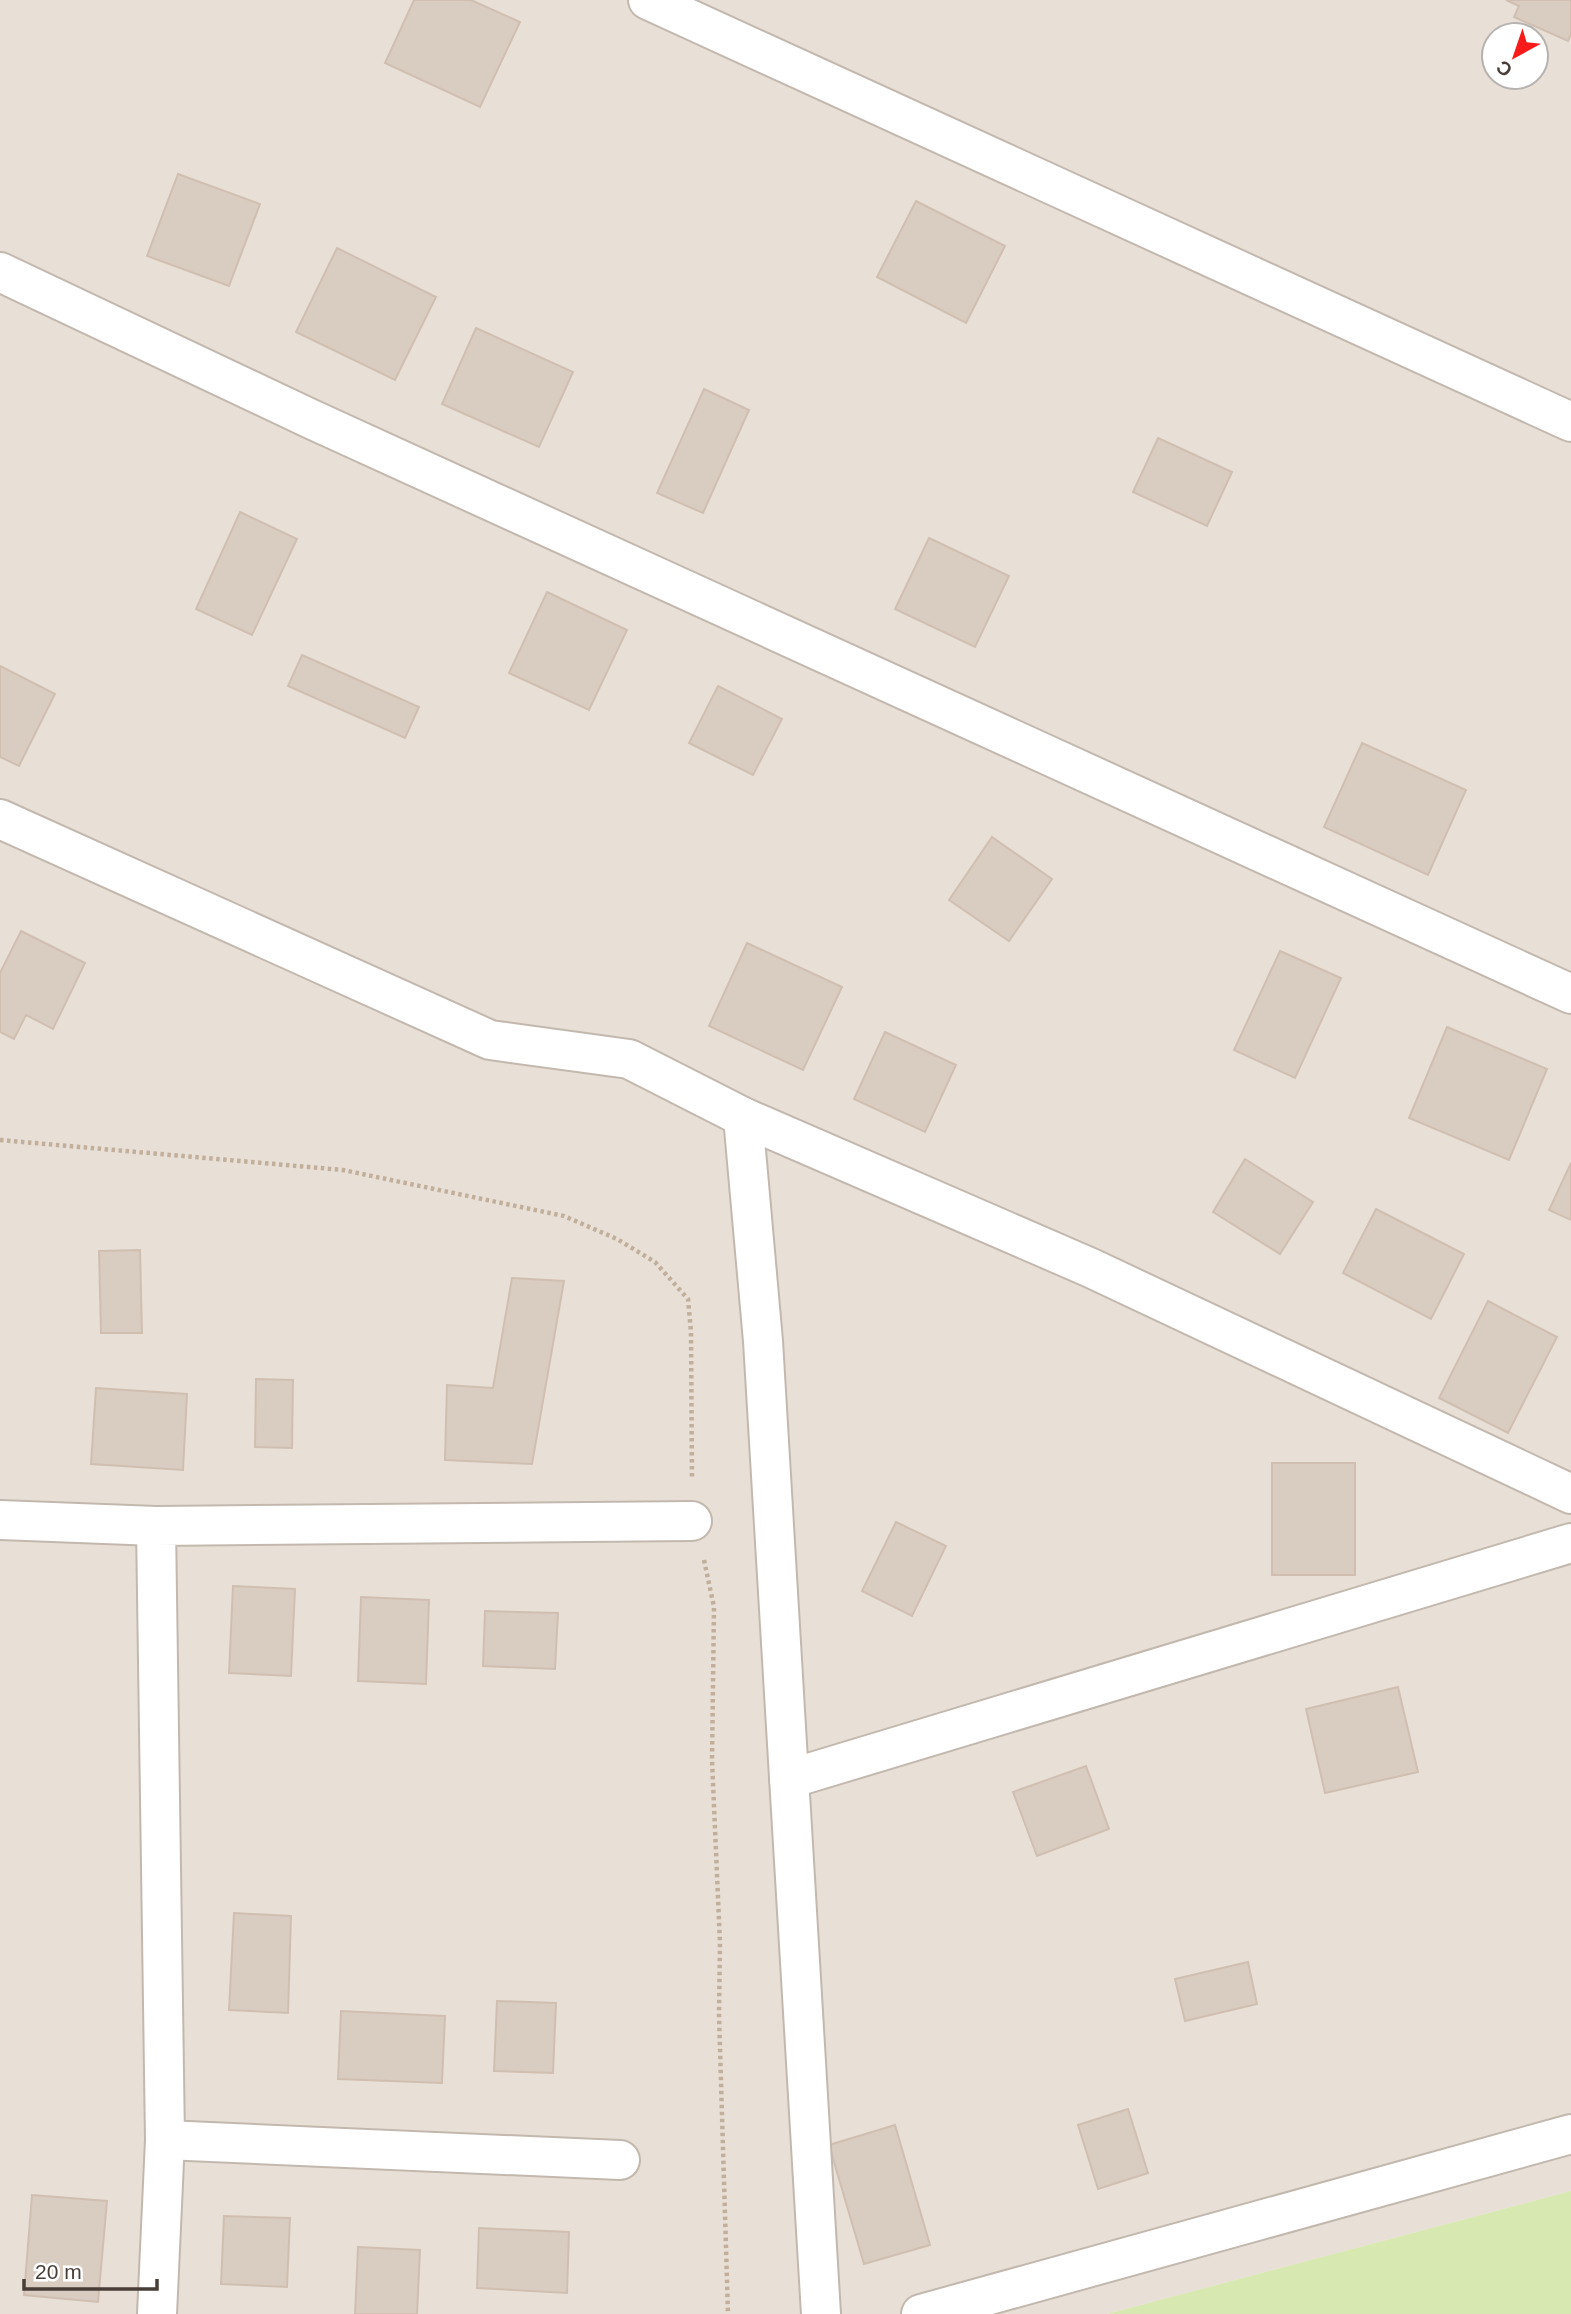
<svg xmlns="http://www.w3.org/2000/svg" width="1571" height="2314" font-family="Arial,sans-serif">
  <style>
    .residential { fill: #e8e0d6; fill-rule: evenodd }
    .green { fill: #d7e8b1 }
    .building { fill: #d9ccc0; stroke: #d0bfb1; stroke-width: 2 }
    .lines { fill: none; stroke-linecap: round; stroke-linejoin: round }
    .minor-casing { stroke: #c3b8ae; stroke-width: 42 }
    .path { stroke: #c1af9c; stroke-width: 4.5; stroke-dasharray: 3.5 3.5; stroke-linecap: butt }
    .minor { stroke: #fff; stroke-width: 38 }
  </style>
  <rect width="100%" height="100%" fill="#f4efe8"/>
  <!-- residential -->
  <path class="residential" d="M0,0H1571V2191L1107,2314H0ZM1494,35H1536V77H1494Z"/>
  <!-- green -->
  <path class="green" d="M1571,2191V2314H1107Z"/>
  <!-- building -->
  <g class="building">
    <path d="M414,0H471L520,22L480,107L385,63Z"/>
    <path d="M1506,0H1571V34L1568,41L1514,17L1519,6Z"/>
    <path d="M178,174L260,204L229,286L147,256Z"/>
    <path d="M916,201L1005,246L966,323L877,277Z"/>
    <path d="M337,248L436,297L395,380L296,332Z"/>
    <path d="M476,328L573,372L539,447L442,404Z"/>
    <path d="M704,389L749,410L703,513L657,493Z"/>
    <path d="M1158,438L1232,472L1207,526L1133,492Z"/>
    <path d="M240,512L297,539L252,635L196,609Z"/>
    <path d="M929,538L1009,576L975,647L895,609Z"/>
    <path d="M547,592L627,630L589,710L509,673Z"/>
    <path d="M302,655L419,707L405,738L288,686Z"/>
    <path d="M0,666L55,694L19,766L0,757Z"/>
    <path d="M718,686L782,719L753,775L689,743Z"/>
    <path d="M1362,743L1466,790L1428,875L1324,827Z"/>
    <path d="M992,837L1052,879L1009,941L949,900Z"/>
    <path d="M21,931L85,963L53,1029L26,1015L14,1039L0,1032V973Z"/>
    <path d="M747,943L842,987L803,1070L709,1026Z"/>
    <path d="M1280,951L1341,978L1295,1078L1234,1050Z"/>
    <path d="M1447,1027L1547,1069L1509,1160L1409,1118Z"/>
    <path d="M885,1032L956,1065L925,1132L854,1099Z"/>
    <path d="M1245,1159L1313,1202L1280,1254L1213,1212Z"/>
    <path d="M1571,1163V1220L1549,1210Z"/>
    <path d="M1376,1209L1464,1254L1431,1319L1343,1273Z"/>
    <path d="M140,1250L142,1333H101L99,1251Z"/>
    <path d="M512,1278L564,1281L532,1464L445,1460L447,1385L493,1388Z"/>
    <path d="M1488,1301L1557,1337L1508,1433L1439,1398Z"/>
    <path d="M256,1379L293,1380L292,1448L255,1447Z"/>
    <path d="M96,1388L187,1394L183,1470L91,1464Z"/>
    <rect x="1272" y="1463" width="83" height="112"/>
    <path d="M896,1522L946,1546L912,1616L862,1591Z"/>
    <path d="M233,1586L295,1589L291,1676L229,1673Z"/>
    <path d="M361,1597L429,1600L426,1684L358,1681Z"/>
    <path d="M485,1611L558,1613L555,1669L483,1666Z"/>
    <path d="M1398,1687L1418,1772L1325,1793L1306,1709Z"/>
    <path d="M1086,1766L1109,1829L1037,1856L1013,1792Z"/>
    <path d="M234,1913L291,1916L288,2013L229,2010Z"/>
    <path d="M1248,1962L1257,2004L1185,2021L1175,1979Z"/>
    <path d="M497,2001L556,2003L553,2073L494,2071Z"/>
    <path d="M341,2011L445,2016L442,2083L338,2079Z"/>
    <path d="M1128,2109L1148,2173L1098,2189L1078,2125Z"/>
    <path d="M895,2125L930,2245L864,2264L829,2145Z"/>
    <path d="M32,2195L107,2201L98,2302L24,2295Z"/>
    <path d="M224,2216L290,2218L287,2287L221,2284Z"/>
    <path d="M479,2228L569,2232L567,2293L477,2288Z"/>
    <path d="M358,2247L420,2250L417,2314H355Z"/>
  </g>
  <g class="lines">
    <defs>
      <g id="minor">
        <path d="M648,0L1571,422"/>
        <path d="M0,272L311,419L1571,994"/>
        <path d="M0,819L490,1040L629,1059L743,1117L1091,1268L1571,1494"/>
        <path d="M743,1117L763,1341L821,2314"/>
        <path d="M0,1520L156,1526"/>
        <path d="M789,1779L1571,1543"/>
        <path d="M165,2140L620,2160"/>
        <path d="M157,2314L165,2140L156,1526L692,1521"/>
        <path d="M921,2314L1571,2134"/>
      </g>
    </defs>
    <!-- minor casing -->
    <use href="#minor" class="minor-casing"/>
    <!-- path -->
    <g class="path">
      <path d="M0,1140L343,1170L564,1216L617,1239L655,1262L688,1299L691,1332L692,1480"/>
      <path d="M704,1560L714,1607L712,1760L720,1943L719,2015L728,2314"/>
    </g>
    <!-- minor -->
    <use href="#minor" class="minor"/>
  </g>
  <!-- north arrow -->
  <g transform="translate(1515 56) rotate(220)"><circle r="33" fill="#ffffff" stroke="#b6b2af" stroke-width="2"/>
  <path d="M0-5L12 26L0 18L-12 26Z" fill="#f91a1a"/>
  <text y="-10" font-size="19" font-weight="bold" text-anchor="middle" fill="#483e37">С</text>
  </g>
  <!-- scale -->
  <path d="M24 2279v10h133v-10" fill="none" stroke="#483e37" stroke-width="3.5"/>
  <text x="35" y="2279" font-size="21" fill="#483e37" stroke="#ffffff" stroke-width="5" paint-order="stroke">20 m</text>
</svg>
